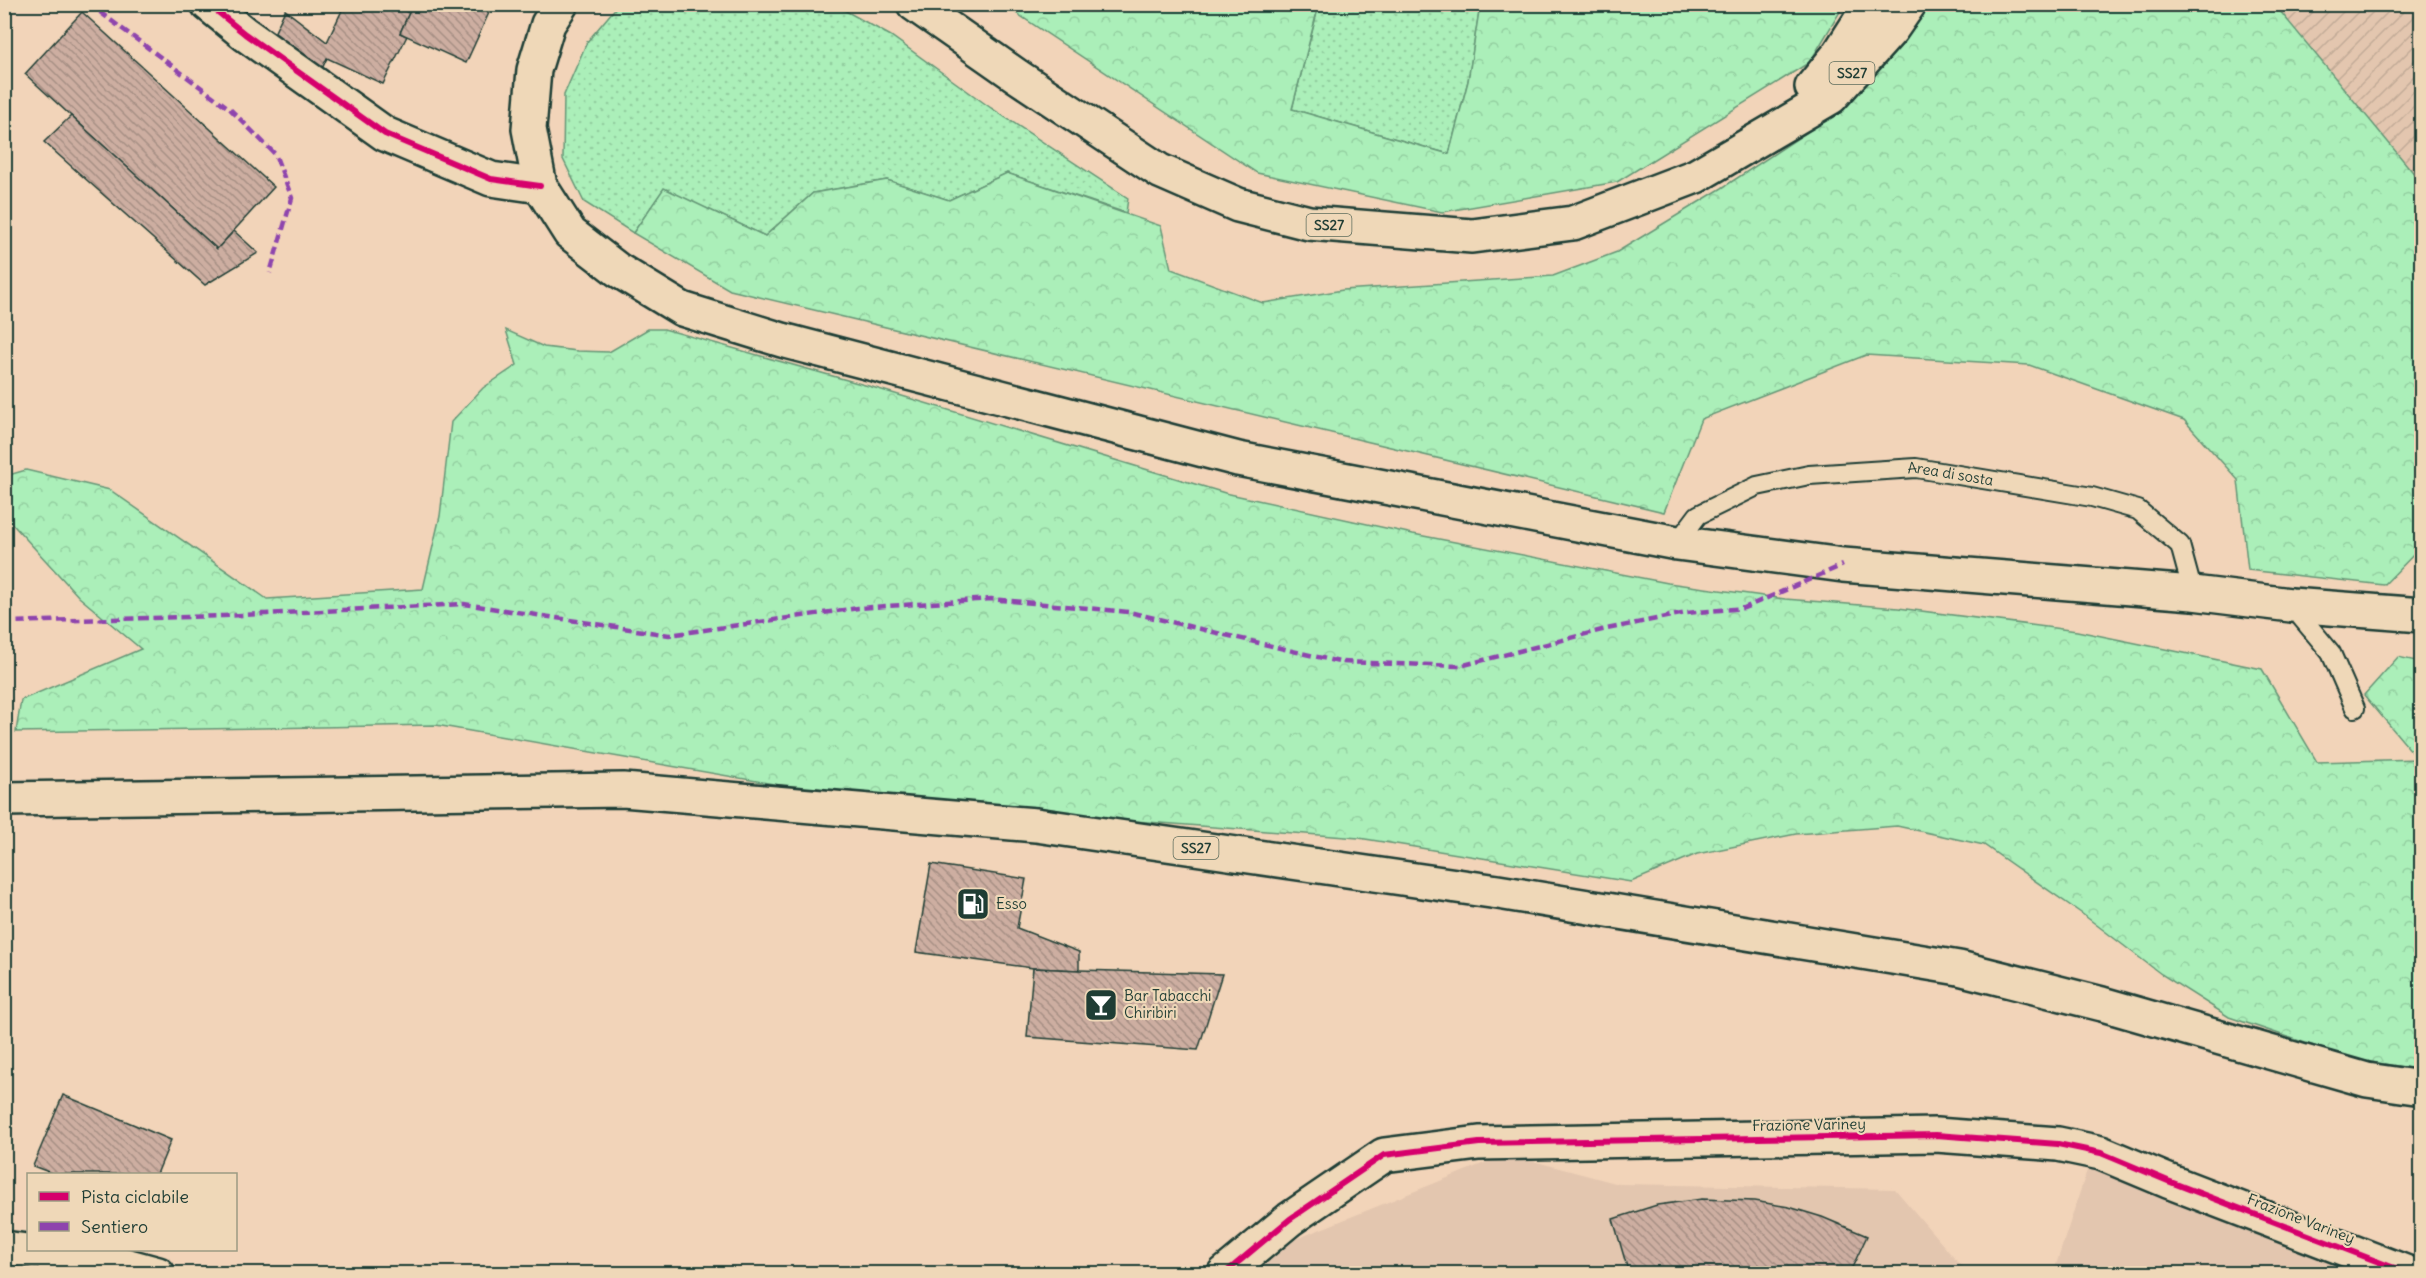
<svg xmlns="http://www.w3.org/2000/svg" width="2426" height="1278" font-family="Delius,sans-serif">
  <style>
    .built { fill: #e3c6af }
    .industrial { fill: url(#industrial-furrows) }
    .grass { fill: url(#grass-dots); stroke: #659676; stroke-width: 1.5 }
    .forest { fill: url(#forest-crowns); stroke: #659676; stroke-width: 1.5 }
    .building { fill: url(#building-back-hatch); stroke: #1f3d34; stroke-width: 1.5 }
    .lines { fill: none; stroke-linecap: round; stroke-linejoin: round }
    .lane-casing { stroke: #1f3d34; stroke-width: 22 }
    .street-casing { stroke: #1f3d34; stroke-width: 38 }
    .secondary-casing { stroke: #1f3d34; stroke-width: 38 }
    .primary-casing { stroke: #1f3d34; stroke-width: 38 }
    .lane { stroke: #efd8b8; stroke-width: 18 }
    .street { stroke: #efd8b8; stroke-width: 33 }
    .secondary { stroke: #efd8b8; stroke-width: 33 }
    .primary { stroke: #efd8b8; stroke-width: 33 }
    .quiet { stroke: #8e44ad; stroke-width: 4.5; stroke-dasharray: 9 4.5; stroke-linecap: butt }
    .cycleway-casing { stroke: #efd8b8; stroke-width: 10 }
    .cycleway { stroke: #d6006c; stroke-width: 6 }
    .labels { text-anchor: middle; stroke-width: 4.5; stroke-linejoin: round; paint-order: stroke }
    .shield { fill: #efd8b8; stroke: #5d6c5c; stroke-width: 1.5 }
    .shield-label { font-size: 14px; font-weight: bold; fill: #1f3d34 }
    .street-label { font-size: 15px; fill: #1f3d34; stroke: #efd8b8 }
    .poi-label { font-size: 15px; fill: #1f3d34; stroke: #efd8b8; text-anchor: start }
  </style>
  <defs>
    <pattern id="industrial-furrows" width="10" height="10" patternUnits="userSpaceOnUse" patternTransform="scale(1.5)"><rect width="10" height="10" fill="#e3c6af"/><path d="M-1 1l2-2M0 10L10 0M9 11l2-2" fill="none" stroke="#c2ab97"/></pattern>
    <pattern id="grass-dots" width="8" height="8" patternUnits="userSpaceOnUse" patternTransform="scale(1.5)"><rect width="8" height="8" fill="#abefb9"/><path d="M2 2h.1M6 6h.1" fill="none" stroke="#93cea0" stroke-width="1.8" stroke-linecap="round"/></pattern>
    <pattern id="forest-crowns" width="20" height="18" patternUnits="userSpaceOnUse" patternTransform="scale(1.5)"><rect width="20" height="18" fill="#abefb9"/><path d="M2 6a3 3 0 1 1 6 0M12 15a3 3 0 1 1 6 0" fill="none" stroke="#93cea0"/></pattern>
    <pattern id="building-back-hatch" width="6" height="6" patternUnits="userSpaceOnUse" patternTransform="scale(1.5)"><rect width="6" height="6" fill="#cdaea1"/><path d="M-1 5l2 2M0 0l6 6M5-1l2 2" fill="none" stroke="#a68f84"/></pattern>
  </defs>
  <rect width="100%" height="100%" fill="#f2d4b9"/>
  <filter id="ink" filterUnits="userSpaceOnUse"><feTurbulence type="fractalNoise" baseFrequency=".0167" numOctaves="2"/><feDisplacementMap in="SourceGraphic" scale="12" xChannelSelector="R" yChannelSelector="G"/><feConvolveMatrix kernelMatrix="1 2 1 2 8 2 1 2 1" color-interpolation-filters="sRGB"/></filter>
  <g filter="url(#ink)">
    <!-- built -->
    <g class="built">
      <path d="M2097,1140L2396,1274H2053Z"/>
      <path d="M1507,1154L1619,1184L1895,1189L1967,1273L1247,1274L1264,1252Z"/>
    </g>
    <!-- industrial -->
    <path class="industrial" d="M2275,5H2421V182Z"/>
    <!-- grass -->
    <g class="grass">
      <path d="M618,5H835L891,36L991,108L1128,198L1126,213L1007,173L949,200L887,180L813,193L765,236L664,189L633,233L584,202L563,159L564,95L587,42Z"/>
      <path d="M1305,5H1480L1468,81L1449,154L1292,109L1318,9Z"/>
    </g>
    <!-- forest -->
    <g class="forest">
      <path d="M1305,4L1318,8L1292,109L1449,154L1468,81L1480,5H1844L1810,62L1617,182L1442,212L1257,173L1004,5Z"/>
      <path d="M1930,5H2275L2421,182V547L2384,585L2248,570L2238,480L2184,420L2029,365L1866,355L1701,419L1664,512L730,290L633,233L664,188L765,236L813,193L887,180L949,200L1007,173L1161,226L1171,269L1263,303L1343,290L1553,276L1617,252L1722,188L1827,119L1899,44Z"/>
      <path d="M648,329H664L872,387L1225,493L1413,534L1668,583L1785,599L1898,608L2077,631L2262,669L2317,762L2418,759L2364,695L2398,657L2421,662V1070L2353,1059L2229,1017L2161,974L2081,913L1984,845L1897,826L1796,834L1697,854L1631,882L1359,838L871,801L436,725L16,732L21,700L141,649L79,597L5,516V476L26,470L110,490L267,599L423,589L440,516L451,422L483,388L517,365L506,330L544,347L577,351L609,352Z"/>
    </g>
    <!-- building -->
    <g class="building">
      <path d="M345,4H391L409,13L400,33L407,36L383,84L327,58L320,73L273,36L285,10L327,42Z"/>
      <path d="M413,4H493L466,63L400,33Z"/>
      <path d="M82,12L274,187L217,249L25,74Z"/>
      <path d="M71,116L217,249L234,231L258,253L205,285L44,142Z"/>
      <path d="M931,864L1026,879L1017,928L1079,952V970L1033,968L916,952Z"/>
      <path d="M1033,968L1079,970L1222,974L1198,1050L1027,1037Z"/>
      <path d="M63,1095L171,1140L157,1174H54L33,1166Z"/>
      <path d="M1702,1199L1754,1201L1789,1207L1822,1217L1867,1236L1849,1274H1629L1613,1219L1657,1205Z"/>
    </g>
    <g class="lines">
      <defs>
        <g id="lane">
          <path id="s1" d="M1677,543L1698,515L1757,486L1809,475L1916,468L2092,497L2138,510L2180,545L2193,593"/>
          <path d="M2291,605L2331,653L2355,708"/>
        </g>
        <g id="street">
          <path d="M208,4L245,34L385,134L491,179L540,186"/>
          <path d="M1224,1274L1290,1219L1384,1155L1479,1143L1936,1135L2058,1144L2101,1153L2168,1181L2410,1274"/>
        </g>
        <path id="secondary" d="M4,1248L114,1262L158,1274"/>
        <g id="primary">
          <path d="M561,4L548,24L534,70L529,129L540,186L570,233L618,270L682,309L782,340L1238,459L1677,543L1843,565L2193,593L2291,605L2422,615"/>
          <path d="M914,4L1017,76L1160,171L1238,205L1309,223L1472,236L1573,223L1696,176L1831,97L1891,30L1909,4"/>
          <path d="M1812,87L1839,54L1871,4"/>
          <path d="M4,799L623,790L1036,825L1498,892L1959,968L2102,1004L2367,1080L2422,1088"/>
        </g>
      </defs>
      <!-- lane casing -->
      <use href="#lane" class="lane-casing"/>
      <!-- street casing -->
      <use href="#street" class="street-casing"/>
      <!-- secondary casing -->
      <use href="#secondary" class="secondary-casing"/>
      <!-- primary casing -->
      <use href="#primary" class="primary-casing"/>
      <!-- lane -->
      <use href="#lane" class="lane"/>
      <!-- street -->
      <use href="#street" class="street"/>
      <!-- secondary -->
      <use href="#secondary" class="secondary"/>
      <!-- primary -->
      <use href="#primary" class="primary"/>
      <!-- quiet -->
      <g class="quiet">
        <path d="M89,4L230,109L275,154L292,198L270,273"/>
        <path d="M4,622L223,616L464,604L669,635L858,608L991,599L1129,612L1339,662L1460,666L1602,630L1686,613L1744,608L1843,565"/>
      </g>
      <defs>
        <g id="cycleway">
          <path d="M208,4L245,34L385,134L491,179L540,186"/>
          <path d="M1224,1274L1290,1219L1384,1155L1479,1143L1936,1135L2058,1144L2101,1153L2168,1181L2410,1274"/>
        </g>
      </defs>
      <!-- cycleway casing -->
      <use href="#cycleway" class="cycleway-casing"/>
      <!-- cycleway -->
      <use href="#cycleway" class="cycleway"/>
    </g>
  </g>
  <!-- icons -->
  <defs>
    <symbol id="fuel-square" viewBox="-11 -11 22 22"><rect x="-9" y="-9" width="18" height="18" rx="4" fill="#1f3d34" stroke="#efd8b8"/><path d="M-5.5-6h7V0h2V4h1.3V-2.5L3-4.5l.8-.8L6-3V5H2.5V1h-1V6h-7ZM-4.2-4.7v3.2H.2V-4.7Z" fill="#fff"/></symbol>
    <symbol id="bar-square" viewBox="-11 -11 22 22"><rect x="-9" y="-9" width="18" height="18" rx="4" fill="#1f3d34" stroke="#efd8b8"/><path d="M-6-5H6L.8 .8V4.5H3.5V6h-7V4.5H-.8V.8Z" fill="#fff"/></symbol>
  </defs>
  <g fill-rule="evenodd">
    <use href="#fuel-square" x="954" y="885" width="38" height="38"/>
    <use href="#bar-square" x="1082" y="986" width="38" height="38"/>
  </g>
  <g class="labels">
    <!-- shield labels -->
    <g class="shield">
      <rect x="1829.5" y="62" width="45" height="22" rx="4.5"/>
      <rect x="1306.5" y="214" width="45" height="22" rx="4.5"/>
      <rect x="1173.5" y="837" width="45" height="22" rx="4.5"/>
    </g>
    <g class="shield-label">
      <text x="1852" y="78">SS27</text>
      <text x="1329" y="230">SS27</text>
      <text x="1196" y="853">SS27</text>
    </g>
    <!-- street labels -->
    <g class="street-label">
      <text dy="5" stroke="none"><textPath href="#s1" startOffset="296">Area di sosta</textPath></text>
      <text transform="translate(1809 1125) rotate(-1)" y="5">Frazione Variney</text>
      <text transform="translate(2301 1219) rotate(21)" y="5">Frazione Variney</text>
    </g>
    <!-- poi labels -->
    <g class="poi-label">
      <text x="996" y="909">Esso</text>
      <text x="1124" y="1001">Bar Tabacchi<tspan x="1124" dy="17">Chiribiri</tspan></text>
    </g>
  </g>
  <!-- margin -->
  <rect width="2426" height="1278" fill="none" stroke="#efd8b8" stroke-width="24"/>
  <rect x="12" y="12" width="2402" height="1254" fill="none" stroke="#1f3d34" stroke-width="2" filter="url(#ink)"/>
  <!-- legend -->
  <rect x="27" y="1173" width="210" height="78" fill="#efd8b8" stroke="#9c9a83" stroke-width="1.5"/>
  <rect x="39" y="1192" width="30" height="9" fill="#d6006c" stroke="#9c9a83" stroke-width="1.5"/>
  <text x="81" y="1203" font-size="18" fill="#1f3d34">Pista ciclabile</text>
  <rect x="39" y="1222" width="30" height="9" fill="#8e44ad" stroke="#9c9a83" stroke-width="1.5"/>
  <text x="81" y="1233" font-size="18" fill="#1f3d34">Sentiero</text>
</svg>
